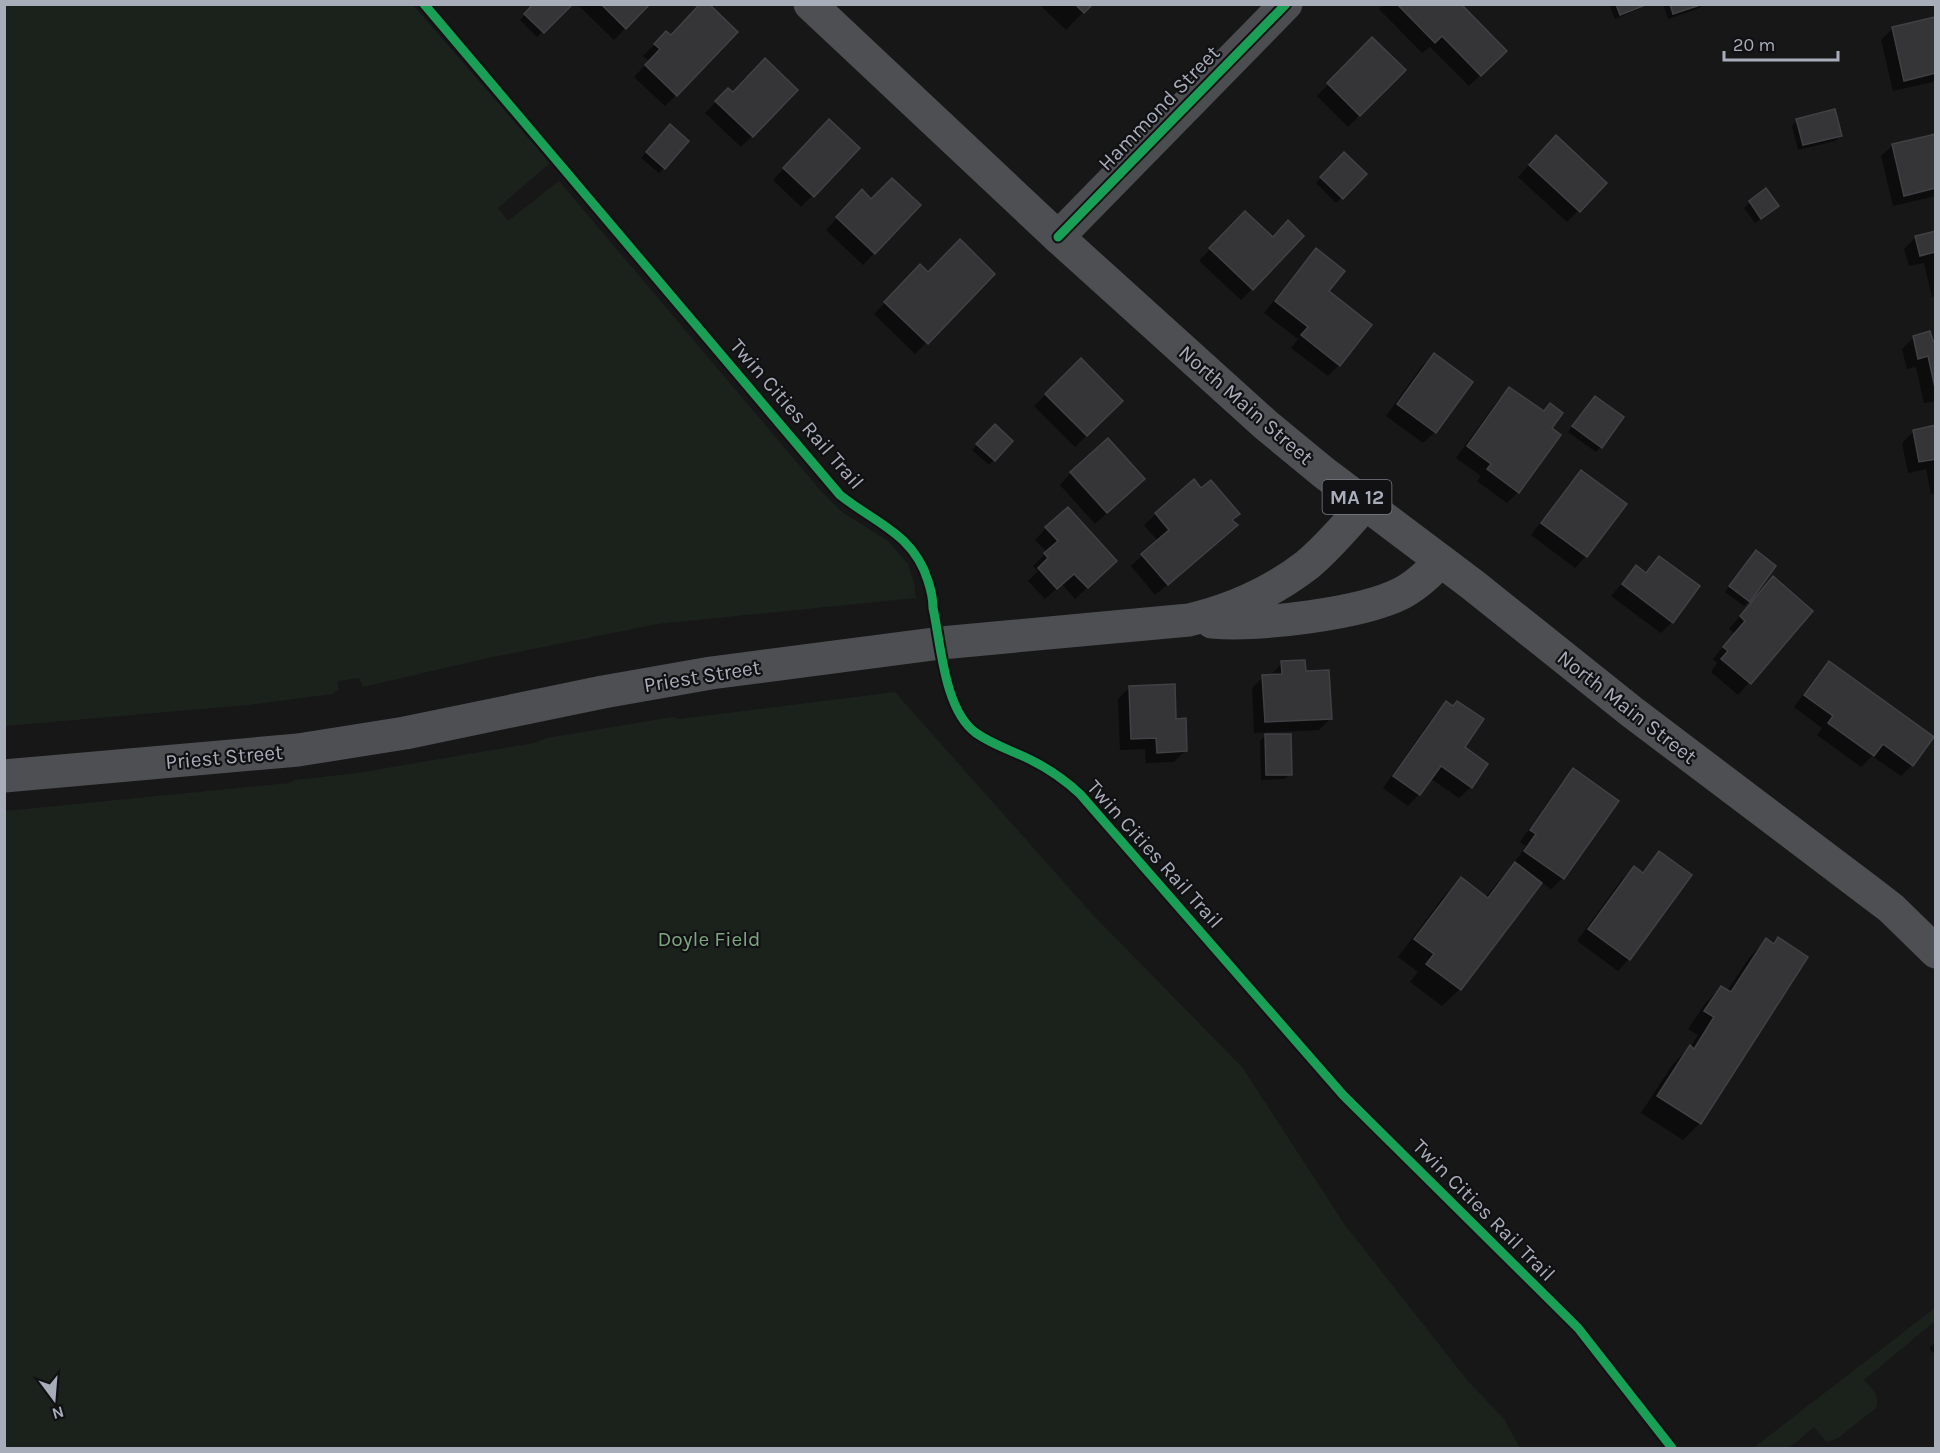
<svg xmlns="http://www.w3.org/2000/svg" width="1940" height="1453" font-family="Karla,sans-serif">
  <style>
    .green { fill: #1b221c }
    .shadow { fill: #0007 }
    .building { fill: #353537; stroke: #404144; stroke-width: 1.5 }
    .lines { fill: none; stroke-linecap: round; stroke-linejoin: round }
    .minor { stroke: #4b4d51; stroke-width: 33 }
    .major { stroke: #4e4f52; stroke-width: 33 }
    .cycleway-casing { stroke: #111114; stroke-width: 13 }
    .cycleway { stroke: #1a9f57; stroke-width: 9 }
    .labels { text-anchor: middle; stroke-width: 4.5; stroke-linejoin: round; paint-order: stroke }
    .shield { fill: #111114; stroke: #7b7e88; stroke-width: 1.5 }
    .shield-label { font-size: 20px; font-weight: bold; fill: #a8adba }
    .street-label { font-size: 21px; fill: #a8adba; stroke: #111114 }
    .park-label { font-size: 21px; fill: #7da680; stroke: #111114 }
  </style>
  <rect width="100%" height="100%" fill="#171718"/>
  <!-- green -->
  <g class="green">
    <path d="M4,5H413L550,163L498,208L508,221L559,181L821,491L842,512L888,541L908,564L914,583L916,598L657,624L488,658L363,687L359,678L338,681V690L333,694L248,705L5,726Z"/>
    <path d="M895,692L1092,914L1242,1067L1345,1225L1467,1380L1504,1419L1520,1448H5V811L289,783L295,780L357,773L534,743L547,738L672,717L679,719Z"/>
    <path d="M1935,1308V1321L1864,1380C1872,1389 1880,1395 1876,1408L1838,1438L1831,1441H1826L1814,1427L1789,1448H1753Z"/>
  </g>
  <!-- shadow -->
  <g class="shadow">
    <path d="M535,4L570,5L537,37L520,20Z"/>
    <path d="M577,4H648L614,40Z"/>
    <path d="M1045,4H1091L1066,30L1042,7Z"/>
    <path d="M1383,4H1459L1505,51L1469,86L1430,47L1422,53L1379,9Z"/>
    <path d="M1609,4H1651L1615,19Z"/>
    <path d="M1663,4H1704L1700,8L1668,19Z"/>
    <path d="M1933,19L1936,29V79L1933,82L1893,91L1881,40L1893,28Z"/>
    <path d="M666,33L676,95L665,106L634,77L649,61L643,56Z"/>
    <path d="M1372,39L1404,70L1348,127L1317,96Z"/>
    <path d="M728,90L752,136L741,147L705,113Z"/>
    <path d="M1797,120L1840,136L1835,141L1798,150L1792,126Z"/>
    <path d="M665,131L664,168L659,173L641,158Z"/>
    <path d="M818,132L858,148L801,207L773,180Z"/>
    <path d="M1936,135V196L1893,206L1881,156L1893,145Z"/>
    <path d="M1544,149L1605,183L1567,222L1518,177Z"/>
    <path d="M1344,154L1365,174L1336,203L1316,183Z"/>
    <path d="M1766,190L1772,211L1755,223L1744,208Z"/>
    <path d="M871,200L919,205L863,265L826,230L851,203Z"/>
    <path d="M1233,225L1252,289L1241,300L1199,261Z"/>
    <path d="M1936,232V296L1932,297L1924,263L1909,266L1904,249L1916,237Z"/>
    <path d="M1316,250L1339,365L1328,376L1291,348L1298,339L1264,313L1304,262Z"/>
    <path d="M920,267L928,274H993L915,354L874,314Z"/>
    <path d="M1914,337L1931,342L1936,341V401L1924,403L1916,367L1907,369L1902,349Z"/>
    <path d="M1434,355L1435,432L1423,443L1386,416L1422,366Z"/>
    <path d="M1081,360L1121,401L1075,447L1034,406Z"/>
    <path d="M1509,389L1550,428L1518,492L1507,503L1477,481L1481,476L1456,458L1498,400Z"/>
    <path d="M1590,403L1601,447L1596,452L1568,432Z"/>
    <path d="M995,426L1011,441L989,465L972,450Z"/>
    <path d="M1936,427V493L1931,494L1926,469L1908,473L1902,443L1914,431Z"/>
    <path d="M1581,472L1586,556L1575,568L1531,535L1570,483Z"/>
    <path d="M1071,473L1131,491L1095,524L1060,485Z"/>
    <path d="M1156,514L1231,520L1224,537L1155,595L1131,566L1158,541L1144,525Z"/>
    <path d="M1046,528L1103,573L1075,599L1062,584L1045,599L1028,581L1038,571L1033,566L1047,552L1035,540Z"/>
    <path d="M1659,558L1672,622L1661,633L1611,596L1636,567L1644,574Z"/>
    <path d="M1751,558L1749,601L1744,606L1725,592Z"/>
    <path d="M1762,590L1811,611L1738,695L1711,672L1717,663L1713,659L1734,633L1729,629Z"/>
    <path d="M1282,663L1305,673L1330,719L1319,730L1254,733L1252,688L1263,677L1270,676Z"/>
    <path d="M1830,663L1912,765L1901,776L1872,756L1861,767L1817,735L1822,728L1794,707L1818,674Z"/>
    <path d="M1130,687L1186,750L1174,762L1146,763L1145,749L1120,750L1118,699Z"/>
    <path d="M1446,703L1463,748L1471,787L1459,798L1430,778L1419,794L1408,806L1383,788L1435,714Z"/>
    <path d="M1266,735L1290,774L1285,779L1261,780L1260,741Z"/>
    <path d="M1573,770L1563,878L1551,889L1541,882L1460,989L1442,1006L1410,982L1418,972L1398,957L1444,896L1461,879L1485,898L1498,882L1516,864L1514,863L1526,846L1520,842L1562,782Z"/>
    <path d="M1659,853L1629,959L1618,971L1577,941L1622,879L1634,868L1641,873Z"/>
    <path d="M1779,939L1700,1123L1683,1140L1641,1113L1673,1064L1691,1046L1698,1035L1688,1029L1704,1005L1721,987L1727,991L1749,958L1766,940L1773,945Z"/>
    <path d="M1936,1342V1356L1929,1348Z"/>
  </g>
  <!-- building -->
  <g class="building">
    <path d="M533,4H572V5L544,33L524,14Z"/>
    <path d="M601,4H650L626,29Z"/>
    <path d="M700,4H709L738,32L677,96L645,65L660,49L654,44L666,31L671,35Z"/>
    <path d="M1075,4H1093L1084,13Z"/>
    <path d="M1397,4H1461L1507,51L1481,76L1442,36L1435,43Z"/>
    <path d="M1616,4H1648L1620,15Z"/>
    <path d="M1670,4H1703L1673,14Z"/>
    <path d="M1935,17L1936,73L1904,81L1892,27Z"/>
    <path d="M1372,37L1406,70L1360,116L1327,83Z"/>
    <path d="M765,58L798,90L753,137L715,101L728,88L733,92Z"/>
    <path d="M1835,109L1842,136L1803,145L1796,119Z"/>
    <path d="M829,119L860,148L814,197L783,168Z"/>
    <path d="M670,124L689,141L665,169L646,152Z"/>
    <path d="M1936,134V188L1904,196L1892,144Z"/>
    <path d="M1556,135L1607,183L1580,212L1529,165Z"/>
    <path d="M1344,152L1367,174L1343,199L1320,177Z"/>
    <path d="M892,178L921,205L875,254L836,217L862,189L871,199Z"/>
    <path d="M1766,188L1779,206L1761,219L1749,201Z"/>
    <path d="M1245,211L1273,237L1288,220L1304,236L1253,290L1209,248Z"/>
    <path d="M1936,231V254L1935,252L1920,256L1915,236Z"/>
    <path d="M960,239L995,274L928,344L884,302L920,264L928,272Z"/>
    <path d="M1316,248L1345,271L1329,291L1372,325L1340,366L1301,335L1308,327L1275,301Z"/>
    <path d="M1930,331L1933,341L1936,340V392L1928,356L1918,359L1913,336Z"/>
    <path d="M1434,353L1473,382L1436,433L1397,404Z"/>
    <path d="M1081,358L1123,401L1087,436L1045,394Z"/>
    <path d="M1509,387L1544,411L1550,403L1563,413L1552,428L1561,435L1519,493L1487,469L1491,464L1467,446Z"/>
    <path d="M1595,396L1624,417L1602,448L1572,426Z"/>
    <path d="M995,424L1013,441L995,461L976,444Z"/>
    <path d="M1936,425V459L1919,462L1913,430Z"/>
    <path d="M1108,438L1145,479L1107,513L1070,472Z"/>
    <path d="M1581,470L1627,504L1587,557L1541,523Z"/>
    <path d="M1194,479L1201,488L1211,480L1240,514L1232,520L1238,525L1168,585L1141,554L1169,530L1155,513Z"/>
    <path d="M1068,507L1117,561L1088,588L1074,574L1057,589L1038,568L1048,558L1044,553L1058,541L1045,527Z"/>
    <path d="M1756,550L1776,566L1750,602L1729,586Z"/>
    <path d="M1659,556L1700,586L1673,623L1622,584L1636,565L1646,573Z"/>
    <path d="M1773,576L1813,611L1751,684L1721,659L1728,651L1723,647L1745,621L1740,616Z"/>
    <path d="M1305,660L1306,671L1329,670L1332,719L1265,722L1262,675L1282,674L1281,661Z"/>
    <path d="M1829,661L1934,737L1913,766L1883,744L1874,756L1828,723L1833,716L1804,695Z"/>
    <path d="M1175,684L1176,719L1186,718L1187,751L1157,753L1156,738L1131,739L1129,686Z"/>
    <path d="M1446,701L1453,706L1457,701L1484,719L1465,747L1488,764L1472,788L1441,766L1420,795L1393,776Z"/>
    <path d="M1265,734H1291L1292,775H1266Z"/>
    <path d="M1573,768L1619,801L1564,879L1524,851L1536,834L1530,830Z"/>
    <path d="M1659,851L1692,875L1630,960L1588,929L1634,866L1643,873Z"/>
    <path d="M1515,862L1542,883L1461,990L1426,964L1434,954L1414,939L1461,877L1488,898Z"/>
    <path d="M1778,937L1808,957L1701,1124L1657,1096L1690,1045L1694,1049L1714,1017L1704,1011L1721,986L1731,992L1766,938L1774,944Z"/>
  </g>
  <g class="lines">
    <!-- minor -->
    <path class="minor" d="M1058,237L1286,4"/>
    <!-- major -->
    <g class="major">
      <path d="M810,4L1058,237L1266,425L1323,472L1473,585L1632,712L1870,892L1891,908L1936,952"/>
      <path d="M1212,622C1259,626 1361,614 1402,593C1417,585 1429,573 1441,561"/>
      <path d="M4,776L298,750L405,733L603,692L711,673L941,643L1189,620C1232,610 1272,592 1307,565C1329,547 1347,524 1366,504"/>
    </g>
    <defs>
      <g id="cycleway">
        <path d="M424,4L840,495C875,523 914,534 928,581C931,590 933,598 933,608C941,644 944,710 976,733C993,745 1013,751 1031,760C1049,769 1065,780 1080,794L1343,1095L1578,1328L1672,1448"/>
        <path d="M1058,237L1286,4"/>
      </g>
    </defs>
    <!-- cycleway casing -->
    <use href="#cycleway" class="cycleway-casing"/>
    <!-- cycleway -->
    <use href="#cycleway" class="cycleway"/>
  </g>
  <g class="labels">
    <!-- shield labels -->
    <rect class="shield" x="1322.5" y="480" width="69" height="34" rx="4.5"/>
    <g class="shield-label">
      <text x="1357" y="504">MA 12</text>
    </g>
    <!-- street labels -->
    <g class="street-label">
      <text transform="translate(1159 108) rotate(-46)" y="7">Hammond Street</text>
      <text transform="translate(1246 405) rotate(41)" y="7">North Main Street</text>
      <text transform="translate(797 414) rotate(49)" y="7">Twin Cities Rail Trail</text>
      <text transform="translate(702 676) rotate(-9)" y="7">Priest Street</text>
      <text transform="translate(1627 707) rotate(38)" y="7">North Main Street</text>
      <text transform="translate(224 757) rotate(-5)" y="7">Priest Street</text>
      <text transform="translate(1155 854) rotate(48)" y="7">Twin Cities Rail Trail</text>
      <text transform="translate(1484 1210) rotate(45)" y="7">Twin Cities Rail Trail</text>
    </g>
    <!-- park labels -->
    <g class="park-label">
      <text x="709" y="946">Doyle Field</text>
    </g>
  </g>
  <!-- border -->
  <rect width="1940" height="1453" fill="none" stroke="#a8adba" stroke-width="12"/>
  <!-- north arrow -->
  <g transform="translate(54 1399) rotate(164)" stroke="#111114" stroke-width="4.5" paint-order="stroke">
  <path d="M0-4.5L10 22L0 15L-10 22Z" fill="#a8adba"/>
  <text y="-9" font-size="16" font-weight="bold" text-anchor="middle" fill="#a8adba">N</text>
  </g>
  <!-- scale -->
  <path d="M1724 51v9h114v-9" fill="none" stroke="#a8adba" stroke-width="3"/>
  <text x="1733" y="51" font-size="18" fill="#a8adba" stroke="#111114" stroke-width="4.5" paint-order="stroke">20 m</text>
</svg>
